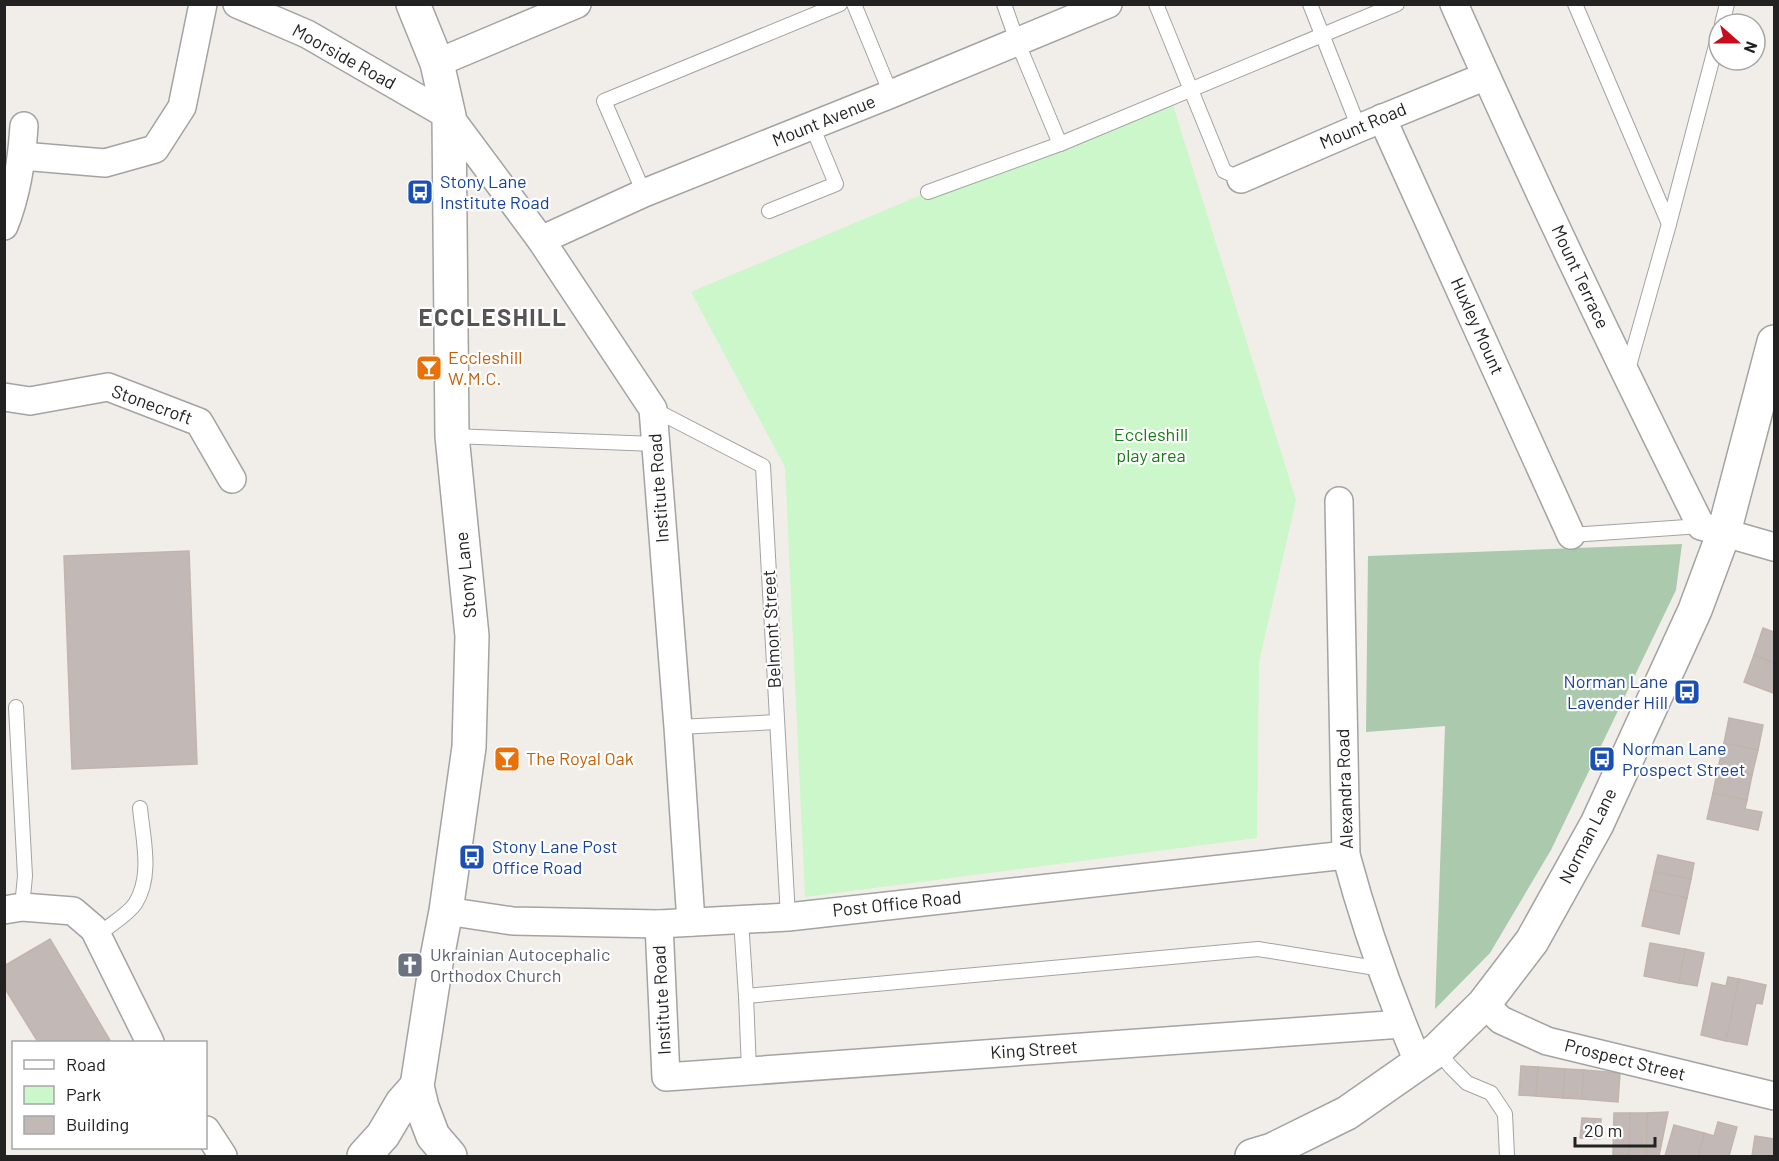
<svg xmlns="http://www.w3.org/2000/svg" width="1779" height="1161" font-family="Barlow,sans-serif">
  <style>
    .cemetery { fill: #abc9ad }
    .park { fill: #cbf7ca }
    .building { fill: #c2b9b6; stroke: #c2b4ac; stroke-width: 1.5 }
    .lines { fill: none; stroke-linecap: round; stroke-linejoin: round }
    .service-casing { stroke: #a3a3a3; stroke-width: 16 }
    .minor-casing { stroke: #a3a3a3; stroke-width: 30 }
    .tertiary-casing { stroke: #a3a3a3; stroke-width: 36 }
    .service { stroke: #fff; stroke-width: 14 }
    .minor { stroke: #fff; stroke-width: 27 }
    .tertiary { stroke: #fff; stroke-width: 33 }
    .labels { text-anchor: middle; stroke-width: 4.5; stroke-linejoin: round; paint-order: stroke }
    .street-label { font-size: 18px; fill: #222; stroke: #fff }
    .transit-label { font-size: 18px; fill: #164399; stroke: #fff; text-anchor: start }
    .food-label { font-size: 18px; fill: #c56008; stroke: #fff; text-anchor: start }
    .park-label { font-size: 18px; fill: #137c13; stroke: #fff }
    .worship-label { font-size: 18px; fill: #5b616d; stroke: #fff; text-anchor: start }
    .district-label { font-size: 24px; font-weight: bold; letter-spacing: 1.5px; fill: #555; stroke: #fff }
  </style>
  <rect width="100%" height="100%" fill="#f1eee9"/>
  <!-- cemetery -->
  <path class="cemetery" d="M1682,544L1676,590L1551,850L1490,953L1435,1009L1445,726L1366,732L1368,556Z"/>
  <!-- park -->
  <path class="park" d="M1169,92L1296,500L1259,662L1257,838L805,897L785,467L691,292L928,192Z"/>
  <!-- building -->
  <g class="building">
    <path d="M189,551L197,764L72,769L64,556Z"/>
    <path d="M1763,628L1774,632V663L1754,655Z"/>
    <path d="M1754,655L1774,663L1773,693L1744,682Z"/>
    <path d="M1729,718L1763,725L1758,750L1724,743Z"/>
    <path d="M1724,743L1758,750L1752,775L1718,768Z"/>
    <path d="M1718,768L1752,775L1747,800L1713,793Z"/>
    <path d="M1713,793L1747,800L1745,809L1762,812L1758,830L1707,819Z"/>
    <path d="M1658,855L1694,863L1691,879L1654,872Z"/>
    <path d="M1654,872L1691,879L1687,898L1650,890Z"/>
    <path d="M1650,890L1687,898L1679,934L1642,926Z"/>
    <path d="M50,939L111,1042H38L4,987V966Z"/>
    <path d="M1650,943L1685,949L1679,983L1644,976Z"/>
    <path d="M1685,949L1704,953L1697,986L1679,983Z"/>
    <path d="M1728,977L1739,979L1726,1041L1701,1035L1712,983L1726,986Z"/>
    <path d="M1739,979L1766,985L1762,1004L1756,1003L1747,1045L1726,1041Z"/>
    <path d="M1521,1066L1538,1067L1536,1096L1519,1095Z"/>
    <path d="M1538,1067L1565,1069L1563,1098L1536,1096Z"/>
    <path d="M1565,1069L1584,1070L1582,1099L1563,1098Z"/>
    <path d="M1584,1070L1620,1073L1618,1102L1582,1099Z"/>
    <path d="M1668,1112L1659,1156H1646L1647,1113Z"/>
    <path d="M1614,1113H1630L1629,1155H1613Z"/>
    <path d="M1630,1113H1647L1646,1156L1629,1155Z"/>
    <path d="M1582,1118L1601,1119L1600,1139L1580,1138Z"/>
    <path d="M1718,1122L1737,1127L1729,1156H1698L1704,1133L1714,1136Z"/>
    <path d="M1674,1125L1704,1133L1698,1156H1665Z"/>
    <path d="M1755,1136L1774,1139V1156H1752Z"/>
  </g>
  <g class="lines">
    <defs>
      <g id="service">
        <path d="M854,4L891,94"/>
        <path d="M1004,4L1017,41L1060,144"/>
        <path d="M1156,4L1224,171L1241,179"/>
        <path d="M1310,4L1359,128"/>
        <path d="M1575,4L1669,224"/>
        <path d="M1722,24L1727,4"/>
        <path d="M928,192L1060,144L1397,4"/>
        <path d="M644,193L604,101L840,4"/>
        <path d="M769,211L836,184L812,126"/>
        <path d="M1627,373L1669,224L1719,34"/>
        <path d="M653,409L763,466L788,917"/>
        <path d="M452,436L655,444"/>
        <path d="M1571,535L1701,526"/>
        <path d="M16,707L25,876L22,907"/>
        <path d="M678,727L777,722"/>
        <path d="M741,920L746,996L749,1070"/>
        <path d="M94,929L103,931C113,923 128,914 135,904C153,876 143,839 140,808"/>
        <path d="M746,996L1258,949L1382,969"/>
        <path d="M1437,1050L1451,1067L1467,1083L1491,1093L1505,1114L1507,1156"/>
      </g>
      <g id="minor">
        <path d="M237,4L307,34L449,116L541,240L653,409L678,727L691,922"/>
        <path d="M1454,4C1532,180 1615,354 1701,526L1774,547"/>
        <path d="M437,63L577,4"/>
        <path d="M1382,118L1571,535"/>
        <path d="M22,156L105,163L155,149L182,107L203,4"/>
        <path d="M1241,179L1359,128L1486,76"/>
        <path d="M4,226C17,194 22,159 24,126"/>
        <path d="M541,240L644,193L891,94L1108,4"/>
        <path d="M4,397L30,401L108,387L199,422L232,479"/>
        <path d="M1339,501L1346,855C1365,926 1390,996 1419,1064"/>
        <path d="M4,910L22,907L73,911L94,929L150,1042"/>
        <path d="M446,911L513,921L659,924L788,917L1346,855"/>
        <path d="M659,924L666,1077L1402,1024"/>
        <path d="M1484,1004L1501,1020L1547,1041L1774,1096"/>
        <path d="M206,1130L223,1156"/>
      </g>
      <g id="tertiary">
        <path d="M413,4L437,63L449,116L452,436L472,636L469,747L446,911L436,963L417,1086L422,1107L433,1136L450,1156"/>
        <path d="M364,1156L383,1135L402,1103L417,1086"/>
        <path d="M1252,1156L1272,1150L1347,1113L1437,1050L1484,1004L1532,941L1597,824L1695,610L1724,532L1774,342"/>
      </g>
    </defs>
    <!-- service casing -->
    <use href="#service" class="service-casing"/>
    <!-- minor casing -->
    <use href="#minor" class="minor-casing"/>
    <!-- tertiary casing -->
    <use href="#tertiary" class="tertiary-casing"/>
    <!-- service -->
    <use href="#service" class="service"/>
    <!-- minor -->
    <use href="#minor" class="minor"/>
    <!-- tertiary -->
    <use href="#tertiary" class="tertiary"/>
  </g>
  <!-- icons -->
  <defs>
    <symbol id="bus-square" viewBox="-11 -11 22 22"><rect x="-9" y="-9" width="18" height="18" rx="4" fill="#1a4fb4" stroke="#fff"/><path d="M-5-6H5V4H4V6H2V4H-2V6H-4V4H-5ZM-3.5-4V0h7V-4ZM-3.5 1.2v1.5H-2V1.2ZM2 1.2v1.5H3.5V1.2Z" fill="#fff"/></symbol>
    <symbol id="bar-square" viewBox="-11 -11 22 22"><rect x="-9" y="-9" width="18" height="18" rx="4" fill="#e8710a" stroke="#fff"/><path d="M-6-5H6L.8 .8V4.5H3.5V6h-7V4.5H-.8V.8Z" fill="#fff"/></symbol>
    <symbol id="church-square" viewBox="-11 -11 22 22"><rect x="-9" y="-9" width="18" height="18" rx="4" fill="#6b7280" stroke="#fff"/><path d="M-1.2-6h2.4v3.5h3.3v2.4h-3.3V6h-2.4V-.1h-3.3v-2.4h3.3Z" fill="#fff"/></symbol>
  </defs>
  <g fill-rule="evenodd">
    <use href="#bus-square" x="405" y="177" width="30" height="30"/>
    <use href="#bar-square" x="414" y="353" width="30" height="30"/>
    <use href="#bus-square" x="1672" y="677" width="30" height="30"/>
    <use href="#bar-square" x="492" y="744" width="30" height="30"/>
    <use href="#bus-square" x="1587" y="744" width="30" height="30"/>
    <use href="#bus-square" x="457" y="842" width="30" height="30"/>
    <use href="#church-square" x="395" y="950" width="30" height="30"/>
  </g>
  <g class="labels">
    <!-- street labels -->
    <g class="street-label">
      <text transform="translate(344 57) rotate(29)" y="6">Moorside Road</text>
      <text transform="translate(824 121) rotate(-22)" y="6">Mount Avenue</text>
      <text transform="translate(1363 126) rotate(-23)" y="6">Mount Road</text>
      <text transform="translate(1580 277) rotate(65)" y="6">Mount Terrace</text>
      <text transform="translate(1477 326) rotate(66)" y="6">Huxley Mount</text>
      <text transform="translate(152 405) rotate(20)" y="6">Stonecroft</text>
      <text transform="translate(659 488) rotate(-94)" y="6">Institute Road</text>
      <text transform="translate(466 575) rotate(-96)" y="6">Stony Lane</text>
      <text transform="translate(772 629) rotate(-93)" y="6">Belmont Street</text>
      <text transform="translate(1345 789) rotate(-92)" y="6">Alexandra Road</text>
      <text transform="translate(1588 836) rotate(-63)" y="6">Norman Lane</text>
      <text transform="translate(897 904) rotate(-6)" y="6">Post Office Road</text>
      <text transform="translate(662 1000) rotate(-93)" y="6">Institute Road</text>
      <text transform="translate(1034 1050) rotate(-4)" y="6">King Street</text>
      <text transform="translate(1625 1060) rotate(14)" y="6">Prospect Street</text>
    </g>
    <!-- transit labels -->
    <g class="transit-label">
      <text x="440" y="188">Stony Lane<tspan x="440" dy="21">Institute Road</tspan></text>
      <text x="1668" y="688" text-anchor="end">Norman Lane<tspan x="1668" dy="21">Lavender Hill</tspan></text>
      <text x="1622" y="755">Norman Lane<tspan x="1622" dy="21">Prospect Street</tspan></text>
      <text x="492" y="853">Stony Lane Post<tspan x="492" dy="21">Office Road</tspan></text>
    </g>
    <!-- food labels -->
    <g class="food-label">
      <text x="448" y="364">Eccleshill<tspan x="448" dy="21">W.M.C.</tspan></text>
      <text x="526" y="765">The Royal Oak</text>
    </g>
    <!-- park labels -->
    <g class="park-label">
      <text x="1151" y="441">Eccleshill<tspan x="1151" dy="21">play area</tspan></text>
    </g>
    <!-- worship labels -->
    <g class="worship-label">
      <text x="430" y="961">Ukrainian Autocephalic<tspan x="430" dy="21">Orthodox Church</tspan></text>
    </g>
    <!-- district labels -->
    <g class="district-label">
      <text x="493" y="326">ECCLESHILL</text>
    </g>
  </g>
  <!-- border -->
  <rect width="1779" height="1161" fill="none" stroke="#222222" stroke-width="12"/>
  <!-- legend -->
  <rect x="12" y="1041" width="195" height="108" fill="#ffffff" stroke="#a7a7a7" stroke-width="1.5"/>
  <rect x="24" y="1060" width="30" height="9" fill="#ffffff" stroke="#a7a7a7" stroke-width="1.5"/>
  <text x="66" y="1071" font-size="18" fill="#222222">Road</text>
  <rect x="24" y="1086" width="30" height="18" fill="#cbf7ca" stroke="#a7a7a7" stroke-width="1.5"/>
  <text x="66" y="1101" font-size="18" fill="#222222">Park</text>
  <rect x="24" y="1116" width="30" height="18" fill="#c2b9b6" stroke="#a7a7a7" stroke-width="1.5"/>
  <text x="66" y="1131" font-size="18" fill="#222222">Building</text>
  <!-- north arrow -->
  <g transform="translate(1737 42) rotate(111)"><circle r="28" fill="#ffffff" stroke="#a7a7a7" stroke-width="1.5"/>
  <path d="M0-4.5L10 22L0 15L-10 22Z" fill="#c70c1d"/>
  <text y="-9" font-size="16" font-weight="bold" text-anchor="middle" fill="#222222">N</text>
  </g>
  <!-- scale -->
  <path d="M1575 1137v9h80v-9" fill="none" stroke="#222222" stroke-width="3"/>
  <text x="1584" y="1137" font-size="18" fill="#222222" stroke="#ffffff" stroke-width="4.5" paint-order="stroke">20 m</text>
</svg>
